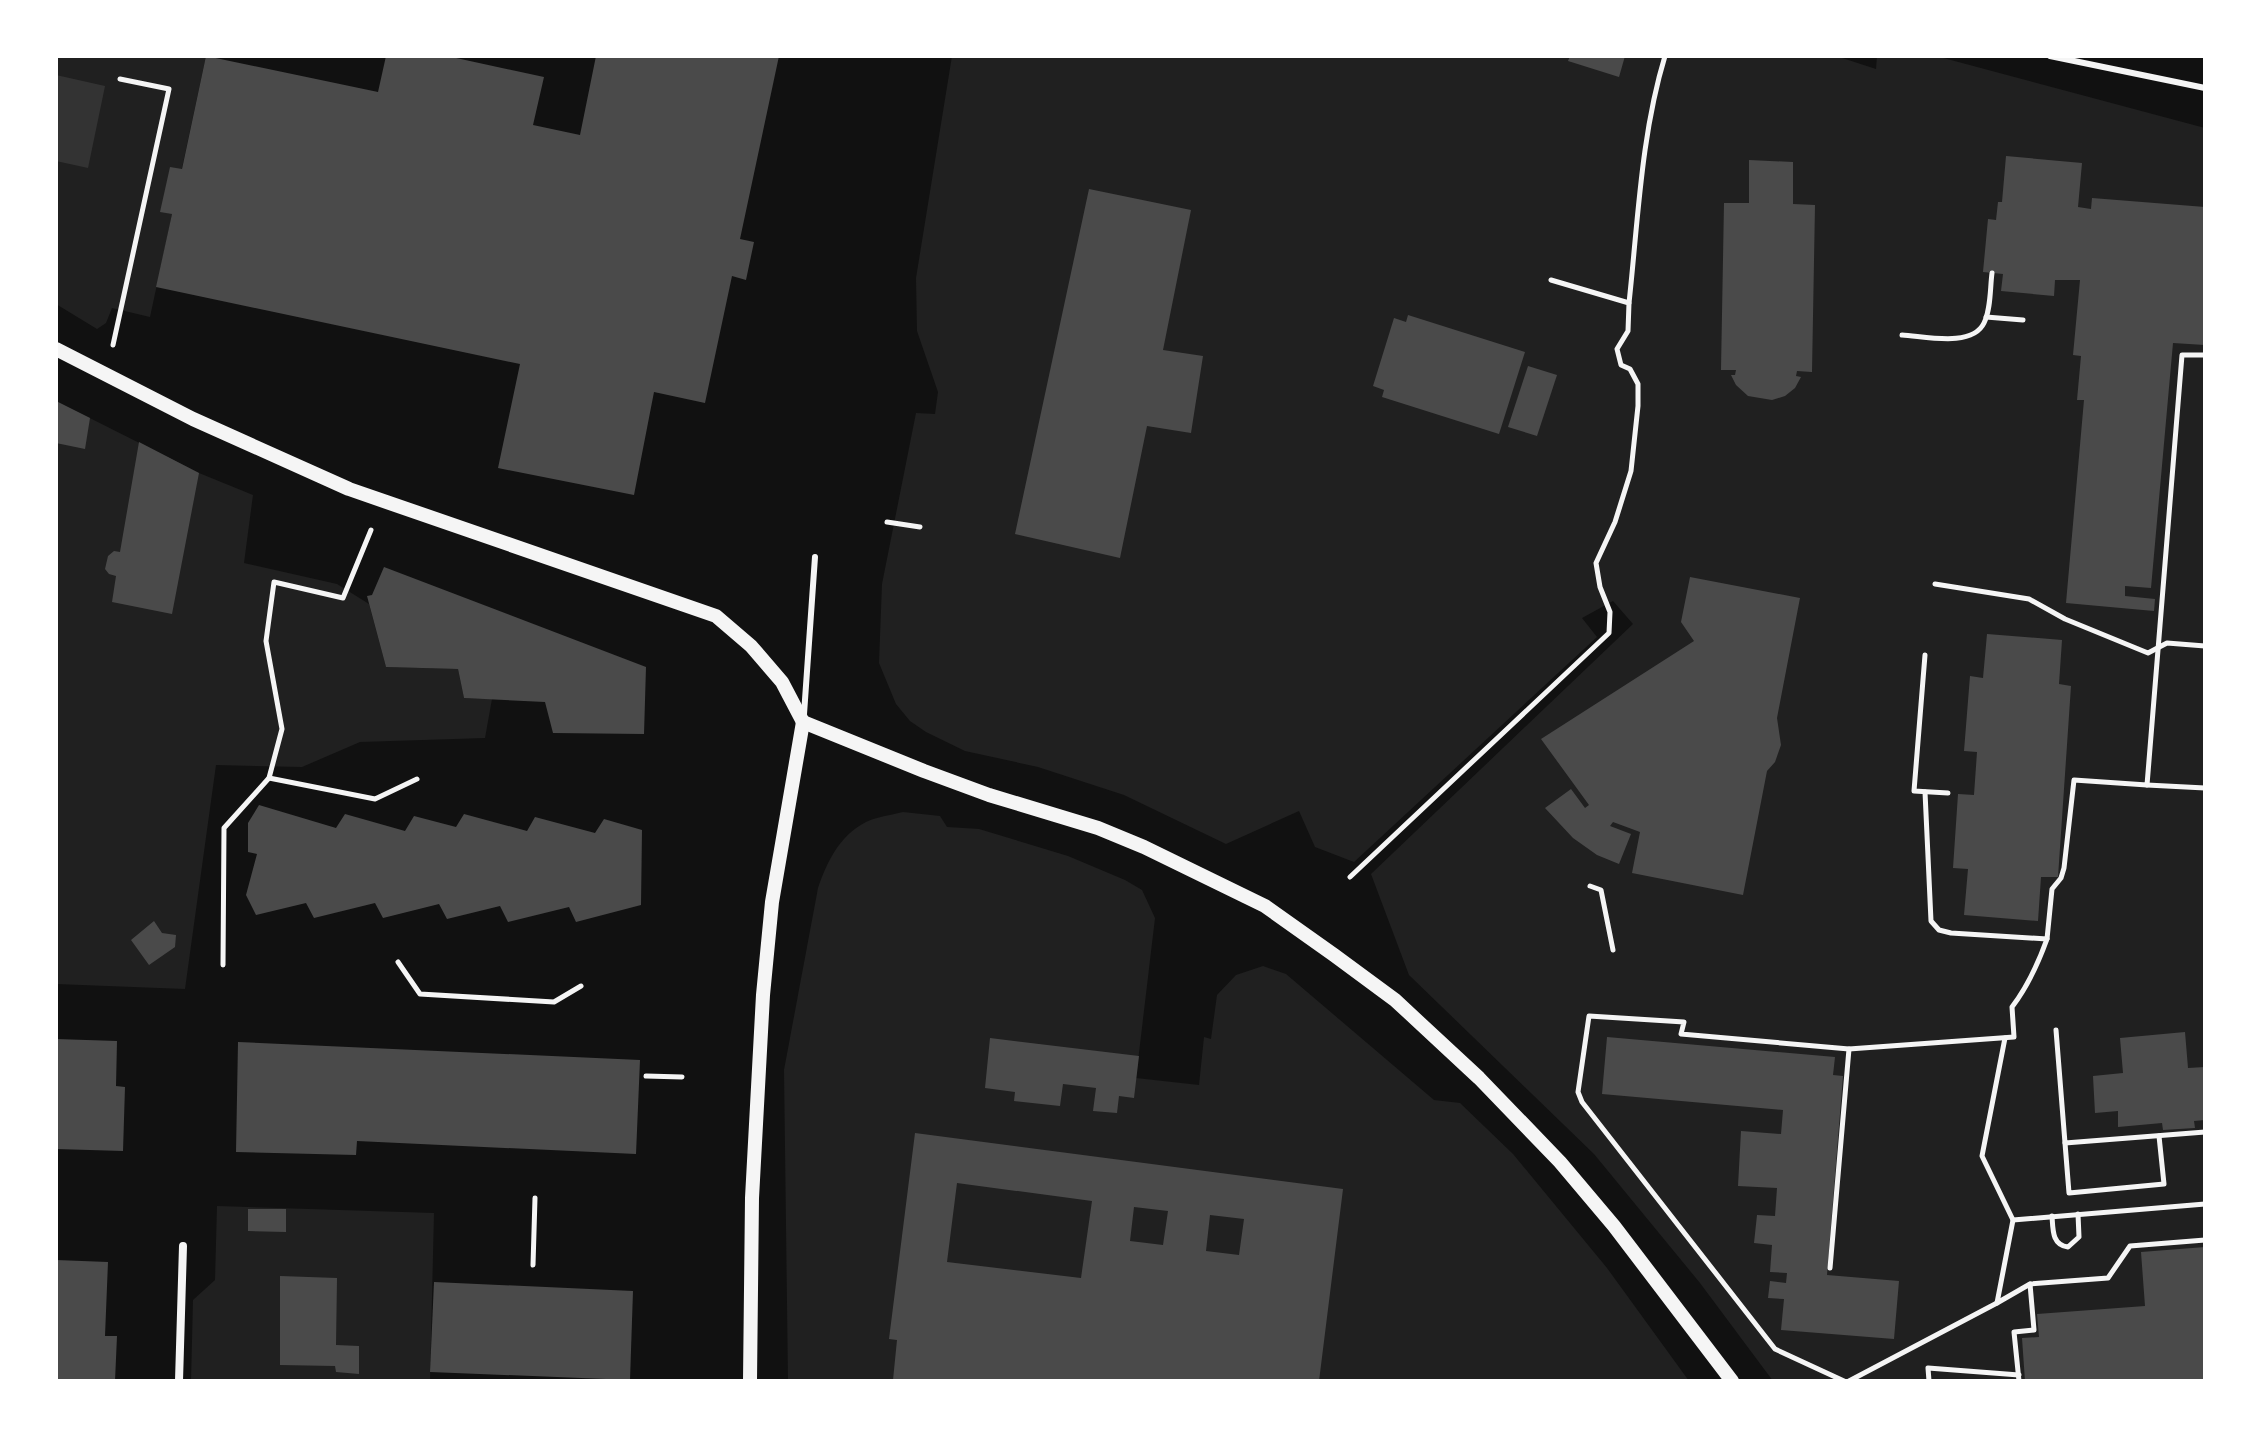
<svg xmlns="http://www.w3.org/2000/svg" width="2261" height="1437" font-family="'Roboto Condensed',sans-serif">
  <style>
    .green { fill: #202020 }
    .water { fill: #333 }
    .building { fill: #4a4a4a; fill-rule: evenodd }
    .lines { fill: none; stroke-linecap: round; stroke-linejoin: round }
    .path { stroke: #f5f5f5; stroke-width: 5 }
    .service { stroke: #f5f5f5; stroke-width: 6 }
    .minor { stroke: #f5f5f5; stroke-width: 8 }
    .tertiary { stroke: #f5f5f5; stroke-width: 14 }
  </style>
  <rect width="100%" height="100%" fill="#111"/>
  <!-- green -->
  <g class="green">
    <path d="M56,56H206L150,317L112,308L106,323L97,329L56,304Z"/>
    <path d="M952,56H1836L1876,69L1877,56H1936L2205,128V1381H1773L1700,1283L1594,1154L1409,975L1371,874L1633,624L1613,601L1582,618L1597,637L1354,862L1315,847L1299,811L1226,844L1124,795L1038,767L965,751L926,732L910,721L896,704L879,663L882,584L916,413L935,414L938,392L917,331L916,278Z"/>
    <path d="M56,401L199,473L253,495L244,563L337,584L369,604L386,667L458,669L464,698L492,699L485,738L360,742L302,767L216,765L185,989L56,984Z"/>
    <path d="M903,812L940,816L947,827L979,829L1068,856L1125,880L1142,890L1155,918L1136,1078L1199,1085L1204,1037L1211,1039L1217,995L1236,975L1263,966L1286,974L1434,1100L1460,1103L1513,1154L1607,1268L1689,1381H788L784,1070L818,888C827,862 839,836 866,822C876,817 891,815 903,812Z"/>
    <path d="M217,1206L434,1213L430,1381H191L193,1300L215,1280Z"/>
  </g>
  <!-- water -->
  <path class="water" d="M56,75L105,86L88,168L56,161Z"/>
  <!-- building -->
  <g class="building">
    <path d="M206,56L378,92L386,56H447L544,77L533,125L580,135L596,56H779L740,239L754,242L746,280L732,276L705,403L654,392L634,495L498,468L520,364L156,287L172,214L160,212L170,167L182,169Z"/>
    <path d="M1570,56H1625L1619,77L1568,61Z"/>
    <path d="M2006,156L2082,163L2078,207L2091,209L2092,198L2205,207V345L2173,343L2151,588L2125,586V596L2155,599L2154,611L2066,603L2084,400H2077L2081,356L2073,355L2080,280H2055L2054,296L2001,291L2003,274L1983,272L1988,219L1996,220L1998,202H2002Z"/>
    <path d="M1749,160L1793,162V204L1815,205L1812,372L1797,371L1796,376L1801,377L1795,388L1785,396L1772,400L1748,396L1736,385L1731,375H1735L1736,370H1721L1724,203H1749Z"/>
    <path d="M1089,189L1191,210L1163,350L1203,356L1191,433L1147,426L1120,558L1015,534Z"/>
    <path d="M1408,315L1525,352L1499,434L1382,397L1384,390L1373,386L1394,318L1406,322Z"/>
    <path d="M1528,366L1557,375L1537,436L1508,427Z"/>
    <path d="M56,401L90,418L85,449L56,443Z"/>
    <path d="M139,442L199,473L172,614L112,602L116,576L109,574L105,569L108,556L114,551L120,552Z"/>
    <path d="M384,567L646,667L644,734L553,733L545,702L464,698L458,669L386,667L367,596L372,595Z"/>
    <path d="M1690,577L1800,598L1777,718L1781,745L1775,762L1767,771L1743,895L1632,873L1640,832L1613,822L1610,826L1631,834L1619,864L1597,855L1573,838L1545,808L1571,789L1585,808L1589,805L1541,739L1694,641L1681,622Z"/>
    <path d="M1987,634L2062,640L2059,684L2071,686L2058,877H2041L2038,921L1964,915L1968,869L1953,868L1958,794L1974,795L1977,752L1964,751L1970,676L1983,678Z"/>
    <path d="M259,805L336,828L345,814L405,831L414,816L456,827L464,814L527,831L535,817L595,833L604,819L642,830L641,905L576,922L569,907L508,922L500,906L447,919L439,904L383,918L375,903L314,918L306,903L256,915L246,895L257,854L248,852V823Z"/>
    <path d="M154,921L162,933L176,935L175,947L149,965L131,940Z"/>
    <path d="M2185,1032L2188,1068L2205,1067V1120L2194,1121L2195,1128L2163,1130L2162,1123L2118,1127V1111L2095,1113L2093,1076L2123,1073L2120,1038Z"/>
    <path d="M1607,1037L1835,1057L1833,1075L1843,1076L1827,1275L1899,1281L1894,1339L1781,1330L1784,1299L1768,1298L1770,1281L1786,1283L1787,1273L1770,1272L1772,1245L1754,1243L1757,1215L1775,1216L1777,1188L1738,1186L1741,1131L1781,1134L1783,1110L1602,1094Z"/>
    <path d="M990,1038L1139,1056L1134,1098L1119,1096L1117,1113L1093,1111L1096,1088L1063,1084L1060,1106L1014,1101L1015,1092L985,1088Z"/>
    <path d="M56,1039L117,1041L116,1086L125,1087L123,1151L56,1149Z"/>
    <path d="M238,1042L640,1060L636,1154L357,1141L356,1155L236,1152Z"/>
    <path d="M915,1133L1343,1189L1319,1381L893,1380L897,1340L889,1339ZM957,1183L1092,1201L1081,1278L947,1262ZM1134,1207L1168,1211L1163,1245L1130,1241ZM1210,1215L1244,1219L1239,1255L1206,1251Z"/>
    <path d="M248,1209H286V1232L248,1231Z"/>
    <path d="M2205,1247V1381H2025L2022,1338L2039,1337L2037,1314L2145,1306L2141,1252Z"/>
    <path d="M56,1260L108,1262L105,1336H117L115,1381H56Z"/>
    <path d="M280,1276L337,1278L336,1345L359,1346V1374L336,1372L335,1366L280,1365Z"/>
    <path d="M434,1282L633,1291L630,1380L430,1372Z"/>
  </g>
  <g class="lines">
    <!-- path -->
    <g class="path">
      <path d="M1629,303C1638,221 1641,135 1665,56"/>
      <path d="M1986,317L2023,320"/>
      <path d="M1902,335C1924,336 1972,348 1984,323C1991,309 1990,288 1992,273"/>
      <path d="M113,345L169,89L120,79"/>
      <path d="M887,522L920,527"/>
      <path d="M1935,584L2029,599L2065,619L2148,653L2167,643L2205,646"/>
      <path d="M1925,655L1914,791L1948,793"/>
      <path d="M269,778L375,799L417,779"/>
      <path d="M2147,785L2205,788"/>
      <path d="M1925,792L1931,921L1939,930L1951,933L2047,939L2052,889L2061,878L2064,868L2074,780L2147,785L2182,355H2205"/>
      <path d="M1350,877L1609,633L1610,612L1600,587L1596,563L1615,522L1631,471L1638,406V384L1630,369L1621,365L1617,349L1628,331L1629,303L1551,280"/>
      <path d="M1590,886L1601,890L1613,950"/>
      <path d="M398,962L420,994L554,1002L581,986"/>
      <path d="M223,965L224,828L269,778L282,729L266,641L274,582L343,598L371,530"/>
      <path d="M2056,1030L2065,1143L2205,1132"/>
      <path d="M2005,1038L1982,1156L2013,1220L1997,1303L2030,1284L2034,1330L2014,1332L2019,1381"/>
      <path d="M646,1076L682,1077"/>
      <path d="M2065,1143L2069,1193L2164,1184L2159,1136"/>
      <path d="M2052,1216C2053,1230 2052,1245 2068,1247L2079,1237L2078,1214"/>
      <path d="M2013,1220L2205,1204"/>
      <path d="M533,1265L535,1198"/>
      <path d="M1830,1268L1849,1049"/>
      <path d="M2030,1284L2108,1278L2130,1246L2205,1240"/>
      <path d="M1844,1381L1775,1349L1582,1102L1578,1092L1589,1016L1684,1022L1681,1034L1849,1049L2014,1037L2012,1007C2028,986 2038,964 2047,939"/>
      <path d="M1849,1381L1997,1303"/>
      <path d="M1929,1381L1928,1368L2019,1375"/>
    </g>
    <!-- service -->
    <g class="service">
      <path d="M2050,56L2205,88"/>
      <path d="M804,714L815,557"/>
    </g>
    <!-- minor -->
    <path class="minor" d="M179,1381L183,1246"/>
    <!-- tertiary -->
    <g class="tertiary">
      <path d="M56,349L193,419L349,489L716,616L751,646L782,682L803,722"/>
      <path d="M803,722L924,771L989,795L1098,828L1144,847L1265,906L1334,955L1395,1000L1479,1078L1560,1162L1614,1226L1732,1381"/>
      <path d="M750,1381L752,1198L763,995L772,902L803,722"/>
    </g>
  </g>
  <!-- border -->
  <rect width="2261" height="1437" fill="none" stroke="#ffffff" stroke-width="116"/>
</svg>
